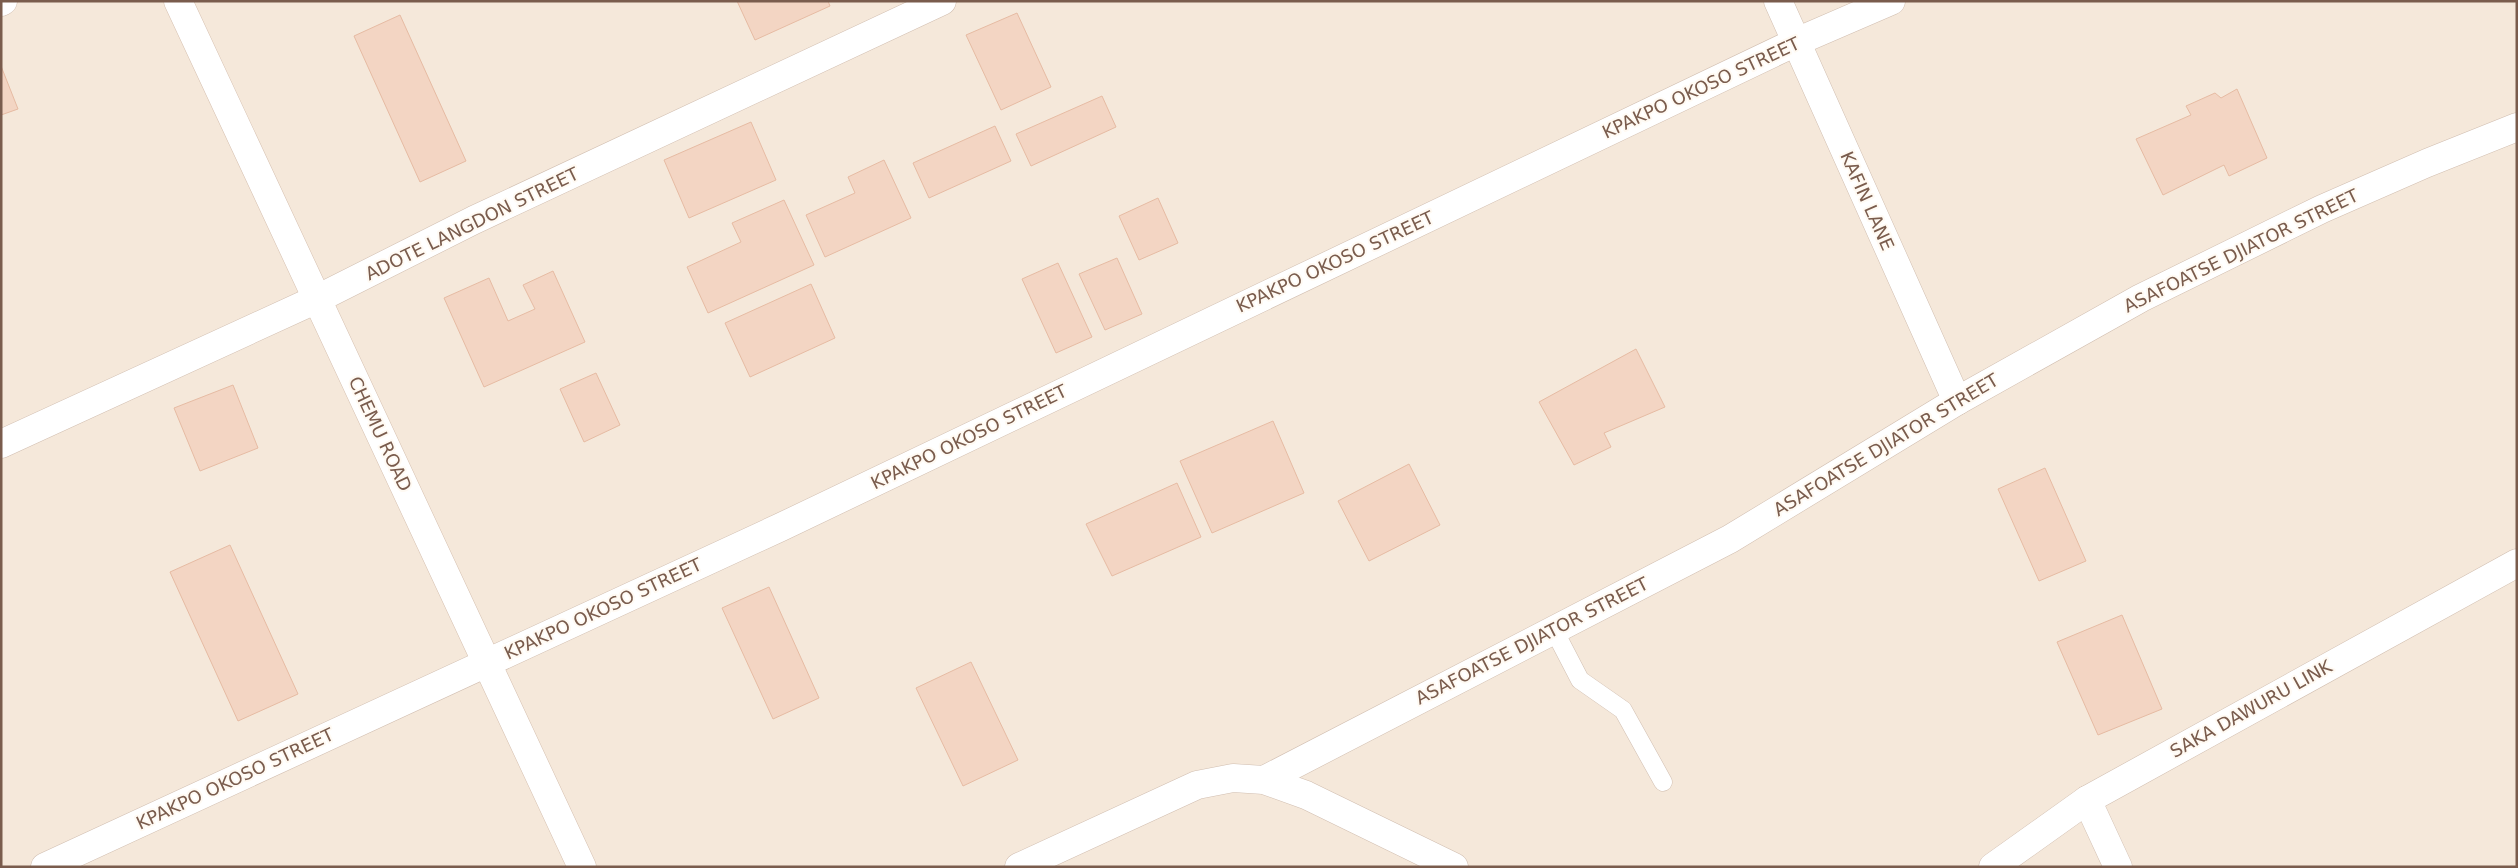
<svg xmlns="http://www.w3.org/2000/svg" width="2518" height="868" font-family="'DejaVu Sans',sans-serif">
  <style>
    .residential { fill: #f5e8da }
    .building { fill: #f3d5c3; stroke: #e6bba3 }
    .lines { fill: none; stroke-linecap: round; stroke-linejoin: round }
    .lane-casing { stroke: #d1beb0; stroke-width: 19 }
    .street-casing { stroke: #d1beb0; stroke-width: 29 }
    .secondary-casing { stroke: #d6c0b0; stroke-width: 29 }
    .lane { stroke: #fff; stroke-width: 18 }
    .street { stroke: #fff; stroke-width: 28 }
    .secondary { stroke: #fff; stroke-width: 28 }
    .labels { text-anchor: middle; stroke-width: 4; stroke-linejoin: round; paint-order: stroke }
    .street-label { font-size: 18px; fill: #7a5c4d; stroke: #fffaf3 }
  </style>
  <rect width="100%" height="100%" fill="#fdf6ec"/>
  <!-- residential -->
  <rect class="residential" x="1" y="1" width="2516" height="866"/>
  <!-- building -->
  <g class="building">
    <path d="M737,1H828L830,6L755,40Z"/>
    <path d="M1017,13L1051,87L1001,110L966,35Z"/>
    <path d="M400,15L466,161L420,182L354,36Z"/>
    <path d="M1,66L18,109L1,115Z"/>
    <path d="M2237,89L2267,158L2229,176L2224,165L2163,195L2136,139L2191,115L2186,106L2215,93L2221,98Z"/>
    <path d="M1102,96L1116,127L1031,166L1016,134Z"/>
    <path d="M751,122L776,180L689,218L664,160Z"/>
    <path d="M995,126L1011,161L929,198L913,163Z"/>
    <path d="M884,160L911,218L825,257L806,215L855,193L848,177Z"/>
    <path d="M1158,198L1178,243L1139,260L1119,216Z"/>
    <path d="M784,200L814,265L708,313L687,267L741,242L732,223Z"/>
    <path d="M1117,258L1142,314L1105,330L1079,274Z"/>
    <path d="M1058,263L1092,337L1056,353L1022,279Z"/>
    <path d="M553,271L585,342L484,387L444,298L489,278L508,321L535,309L523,285Z"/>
    <path d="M811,284L835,338L750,377L725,323Z"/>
    <path d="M1636,349L1665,407L1604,433L1611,447L1574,465L1539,402Z"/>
    <path d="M596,373L620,425L584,442L560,389Z"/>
    <path d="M233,385L258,448L200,471L174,408Z"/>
    <path d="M1273,421L1304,493L1212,533L1180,461Z"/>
    <path d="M1409,464L1440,525L1369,561L1338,501Z"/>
    <path d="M2045,468L2086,561L2039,581L1998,489Z"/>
    <path d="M1177,483L1201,537L1112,576L1086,524Z"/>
    <path d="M230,545L298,694L238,721L170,572Z"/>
    <path d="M769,587L819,698L773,719L722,608Z"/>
    <path d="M2122,615L2162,709L2098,735L2057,642Z"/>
    <path d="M971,662L1018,760L963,786L916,688Z"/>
  </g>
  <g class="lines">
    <defs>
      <path id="lane" d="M1554,630L1580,680L1623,710L1663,782"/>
      <g id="street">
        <path d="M1778,1L1957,401"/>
        <path d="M1,2L3,1"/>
        <path d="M1,444L317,299L474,220L942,1"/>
        <path d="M1264,780L1730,539L1957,401L2141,298L2322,209L2427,163L2517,127"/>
        <path d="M2087,800L2118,867"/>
        <path d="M45,867L781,527L1796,42L1891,1"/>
        <path d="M1019,867L1197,785L1233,778L1264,780L1306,795L1454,867"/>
        <path d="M1993,867L2087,800L2517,563"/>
      </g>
      <path id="secondary" d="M178,1L582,867"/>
    </defs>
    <!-- lane casing -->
    <use href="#lane" class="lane-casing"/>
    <!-- street casing -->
    <use href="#street" class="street-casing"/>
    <!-- secondary casing -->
    <use href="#secondary" class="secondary-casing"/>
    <!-- lane -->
    <use href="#lane" class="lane"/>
    <!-- street -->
    <use href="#street" class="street"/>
    <!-- secondary -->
    <use href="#secondary" class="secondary"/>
  </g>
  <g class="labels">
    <!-- street labels -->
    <g class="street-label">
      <text transform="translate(1701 88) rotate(-25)" y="6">KPAKPO OKOSO STREET</text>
      <text transform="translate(1867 201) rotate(66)" y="6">KAFIN LANE</text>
      <text transform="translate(472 224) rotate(-26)" y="6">ADOTE LANGDON STREET</text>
      <text transform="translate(2241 251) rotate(-26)" y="6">ASAFOATSE DJIATOR STREET</text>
      <text transform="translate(1335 262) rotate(-25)" y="6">KPAKPO OKOSO STREET</text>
      <text transform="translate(380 434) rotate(65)" y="6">CHEMU ROAD</text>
      <text transform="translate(969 437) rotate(-26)" y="6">KPAKPO OKOSO STREET</text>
      <text transform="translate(1886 445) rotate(-31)" y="6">ASAFOATSE DJIATOR STREET</text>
      <text transform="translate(603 609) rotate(-25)" y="6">KPAKPO OKOSO STREET</text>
      <text transform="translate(1532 641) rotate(-27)" y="6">ASAFOATSE DJIATOR STREET</text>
      <text transform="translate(2251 709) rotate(-29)" y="6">SAKA DAWURU LINK</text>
      <text transform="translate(235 779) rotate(-25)" y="6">KPAKPO OKOSO STREET</text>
    </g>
  </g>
  <!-- border -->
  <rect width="2518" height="868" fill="none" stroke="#7a5c4d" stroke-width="5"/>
</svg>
